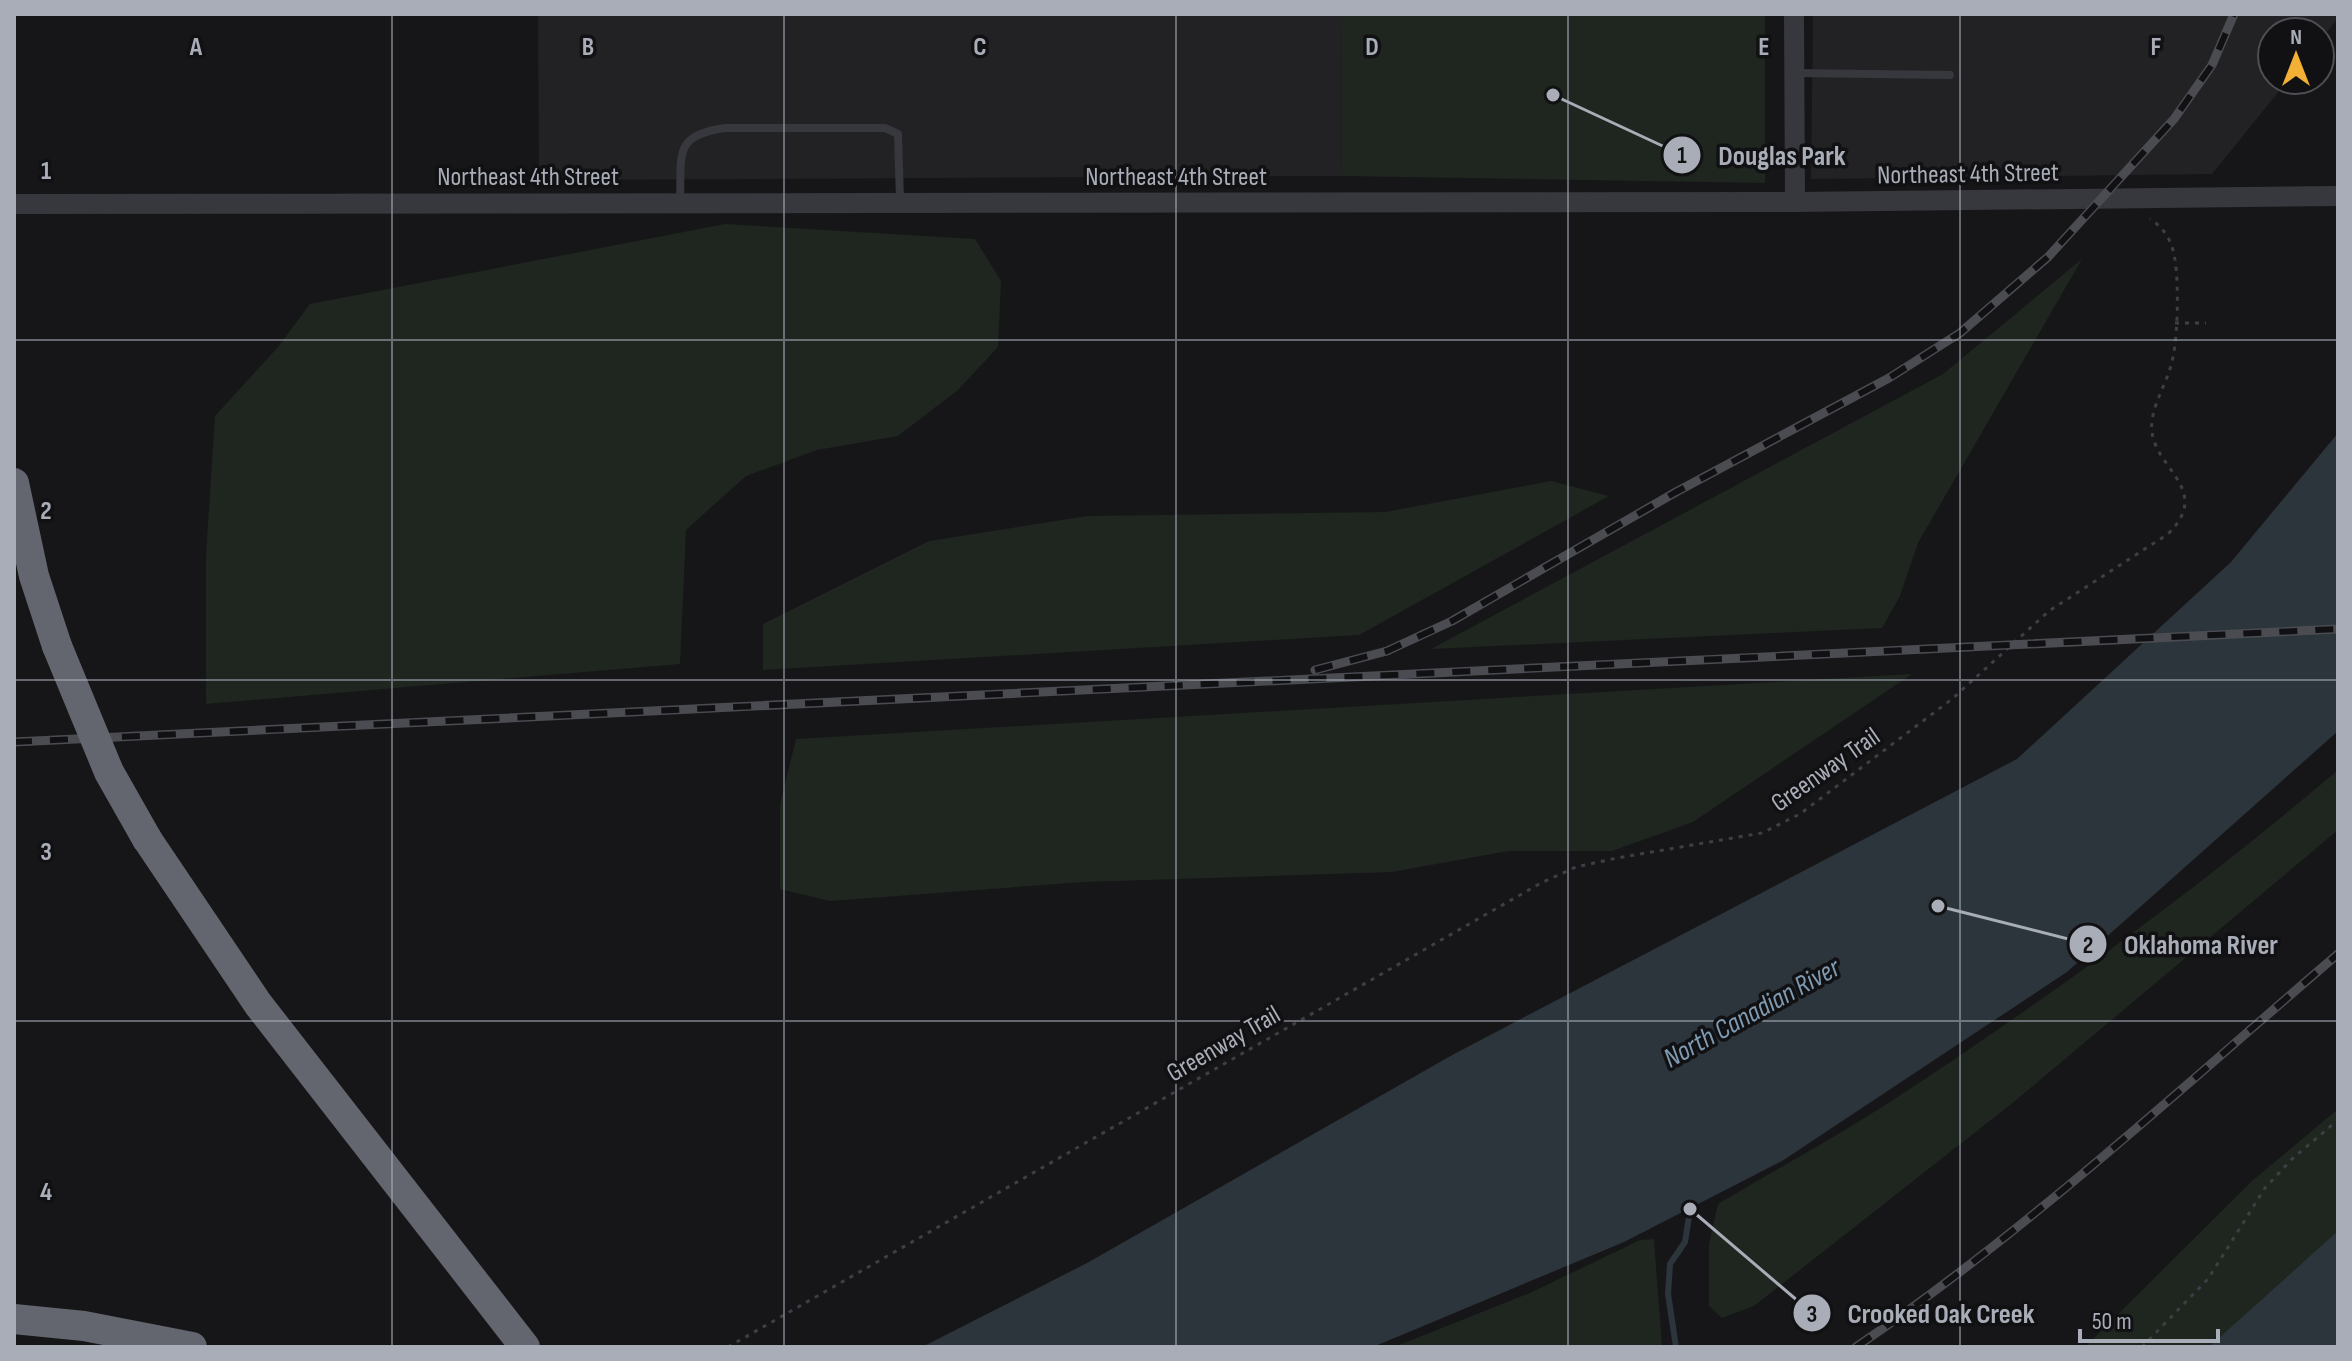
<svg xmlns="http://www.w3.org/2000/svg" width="2352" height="1361" font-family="'Sofia Sans Condensed',sans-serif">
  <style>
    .built { fill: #222225 }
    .green { fill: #1e261f }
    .water { fill: #2c353c }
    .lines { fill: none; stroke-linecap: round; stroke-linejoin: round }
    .stream { stroke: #2c353c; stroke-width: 6 }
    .path { stroke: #3d3f44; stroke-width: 3; stroke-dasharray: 4 6; stroke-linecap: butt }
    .service { stroke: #37383d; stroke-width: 8 }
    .tertiary { stroke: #37383d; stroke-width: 20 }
    .motorway { stroke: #63666e; stroke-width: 30 }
    .rail-casing { stroke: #4a4c52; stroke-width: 9 }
    .rail { stroke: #111113; stroke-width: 6; stroke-dasharray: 18; stroke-linecap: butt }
    .motorway-bridge { stroke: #63666e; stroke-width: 30 }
    .grid { fill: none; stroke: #a8adb8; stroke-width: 2; stroke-opacity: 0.55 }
    .labels { text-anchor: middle; stroke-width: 7; stroke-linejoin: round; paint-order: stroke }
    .street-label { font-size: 26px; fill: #a8adb8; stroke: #111113 }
    .water-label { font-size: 28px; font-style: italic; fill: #7f9bb3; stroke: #111113 }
    .grid-label { font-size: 26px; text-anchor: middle; font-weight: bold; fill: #a8adb8; stroke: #111113; stroke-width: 7; stroke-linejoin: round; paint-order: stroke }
    .leader { fill: none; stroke: #a8adb8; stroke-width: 3 }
    .callout-dot { fill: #a8adb8; stroke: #111113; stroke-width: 3 }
    .mark-label { font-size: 24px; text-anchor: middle; font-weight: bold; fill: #111 }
    .callout-label { font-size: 28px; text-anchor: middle; font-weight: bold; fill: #a8adb8; stroke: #111113; stroke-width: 7; stroke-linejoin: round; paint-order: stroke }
  </style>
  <rect width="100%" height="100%" fill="#161618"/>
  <!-- built -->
  <g class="built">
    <path d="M538,14H1341L1342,176L539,180Z"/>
    <path d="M1813,14H2338V18L2320,41V32H2272V80H2288L2212,174L1811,179Z"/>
  </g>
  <!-- green -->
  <g class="green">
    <path d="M1341,14H1765V183L1342,176Z"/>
    <path d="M725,224L975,239L1001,281L998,347L958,390L898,436L817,450L746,476L686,530L680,664L206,704V555L215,416L278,347L310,304Z"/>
    <path d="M2082,259L1918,543L1900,596L1882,628L1431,649L1943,374Z"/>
    <path d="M1551,481L1609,496L1359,635L763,670V624L929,541L1087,516L1385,512Z"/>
    <path d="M1912,674L1693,822L1612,851H1508L1392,872L1084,882L830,901L780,889V804L796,739Z"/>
    <path d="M2338,770V830L2015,1101L1754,1306L1722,1318L1709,1306V1244L1718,1204C1775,1170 1834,1138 1890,1102C2046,1000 2195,891 2338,770Z"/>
    <path d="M2338,1109V1347H2085L2252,1181Z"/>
    <path d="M1654,1239L1662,1347H1394L1530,1293L1640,1240Z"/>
  </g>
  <!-- water -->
  <g class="water">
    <path d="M2338,433V731L2067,972L1782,1161L1624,1242L1373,1347H922L1087,1263L1454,1054L2017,759L2231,562Z"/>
    <path d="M2338,1231V1347H2209Z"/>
  </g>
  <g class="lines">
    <!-- stream -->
    <path class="stream" d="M1676,1347L1668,1294L1670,1264L1685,1242L1691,1204"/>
    <!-- path -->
    <g class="path">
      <path d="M2175,323H2206"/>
      <path d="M728,1347L1541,883L1576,867L1617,858L1762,833L1800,814L1952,699L2049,611L2168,534C2216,486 2146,467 2152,421C2155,398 2169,380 2173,357C2178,334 2180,269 2172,247C2168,235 2161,226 2150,219"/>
      <path d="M2142,1347L2208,1279L2265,1188L2292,1159L2338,1120"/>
    </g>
    <!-- service -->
    <g class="service">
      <path d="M1794,73L1950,75"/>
      <path d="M680,201C682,156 672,135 725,128H885L898,134L900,201"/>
    </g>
    <!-- tertiary -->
    <g class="tertiary">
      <path d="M1794,14L1795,202"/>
      <path d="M14,204L1795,202L2338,196"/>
    </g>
    <!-- motorway -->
    <g class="motorway">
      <path d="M14,483L34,576L57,646"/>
      <path d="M147,839L258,1004L525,1347"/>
      <path d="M14,1319L84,1326L192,1347"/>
    </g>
    <defs>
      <g id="rail">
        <path d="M1315,670L1387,651L1452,621L1676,492L1889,378L1960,333L2048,257L2174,119L2212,65L2234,14"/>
        <path d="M14,742L2338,629"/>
        <path d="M1856,1347C2027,1231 2181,1088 2338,954"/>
      </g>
    </defs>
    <!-- rail casing -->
    <use href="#rail" class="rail-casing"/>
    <!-- rail -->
    <use href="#rail" class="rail"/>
    <!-- motorway-bridge -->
    <path class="motorway-bridge" d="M57,646L109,772L147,839"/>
  </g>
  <!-- grid -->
  <path class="grid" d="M392,14V1347M784,14V1347M1176,14V1347M1568,14V1347M1960,14V1347M14,340H2338M14,680H2338M14,1021H2338"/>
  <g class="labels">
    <!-- street labels -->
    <g class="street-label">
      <text transform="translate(1968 173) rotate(-1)" y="9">Northeast 4th Street</text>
      <text x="528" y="185">Northeast 4th Street</text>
      <text x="1176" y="185">Northeast 4th Street</text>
      <text transform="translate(1825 769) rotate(-35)" y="9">Greenway Trail</text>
      <text transform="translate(1223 1043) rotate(-30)" y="9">Greenway Trail</text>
    </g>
    <!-- water labels -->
    <g class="water-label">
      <text transform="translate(1751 1012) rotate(-29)" y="10">North Canadian River</text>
    </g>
  </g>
  <g class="grid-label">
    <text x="196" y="55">A</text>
    <text x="588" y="55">B</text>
    <text x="980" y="55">C</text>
    <text x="1372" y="55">D</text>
    <text x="1764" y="55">E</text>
    <text x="2156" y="55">F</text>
    <text x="46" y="179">1</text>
    <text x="46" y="519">2</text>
    <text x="46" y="860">3</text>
    <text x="46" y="1200">4</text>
  </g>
  <!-- callouts -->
  <path class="leader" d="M1553 95L1682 155M1938 906L2088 944M1690 1209L1812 1313"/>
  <g class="callout-dot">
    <circle cx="1553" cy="95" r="8"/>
    <circle cx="1938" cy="906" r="8"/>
    <circle cx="1690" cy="1209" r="8"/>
    <circle cx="1682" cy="155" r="20"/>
    <circle cx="2088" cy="944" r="20"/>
    <circle cx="1812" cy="1313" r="20"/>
  </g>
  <g class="mark-label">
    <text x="1682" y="163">1</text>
    <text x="2088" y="953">2</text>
    <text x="1812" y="1322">3</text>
  </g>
  <g class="callout-label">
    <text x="1782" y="165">Douglas Park</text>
    <text x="2201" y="954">Oklahoma River</text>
    <text x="1941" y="1323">Crooked Oak Creek</text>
  </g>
  <!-- border -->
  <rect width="2352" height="1361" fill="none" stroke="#a8adb8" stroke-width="32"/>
  <!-- north arrow -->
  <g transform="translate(2296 56)"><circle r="38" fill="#111113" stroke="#4d4f55" stroke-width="2"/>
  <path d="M0-6L14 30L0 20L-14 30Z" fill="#f2b134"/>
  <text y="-12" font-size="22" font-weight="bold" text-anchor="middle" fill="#a8adb8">N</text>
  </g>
  <!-- scale -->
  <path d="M2080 1329v12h138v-12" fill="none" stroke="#a8adb8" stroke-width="4"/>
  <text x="2092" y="1329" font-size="24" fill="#a8adb8" stroke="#111113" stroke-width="6" paint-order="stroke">50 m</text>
</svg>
